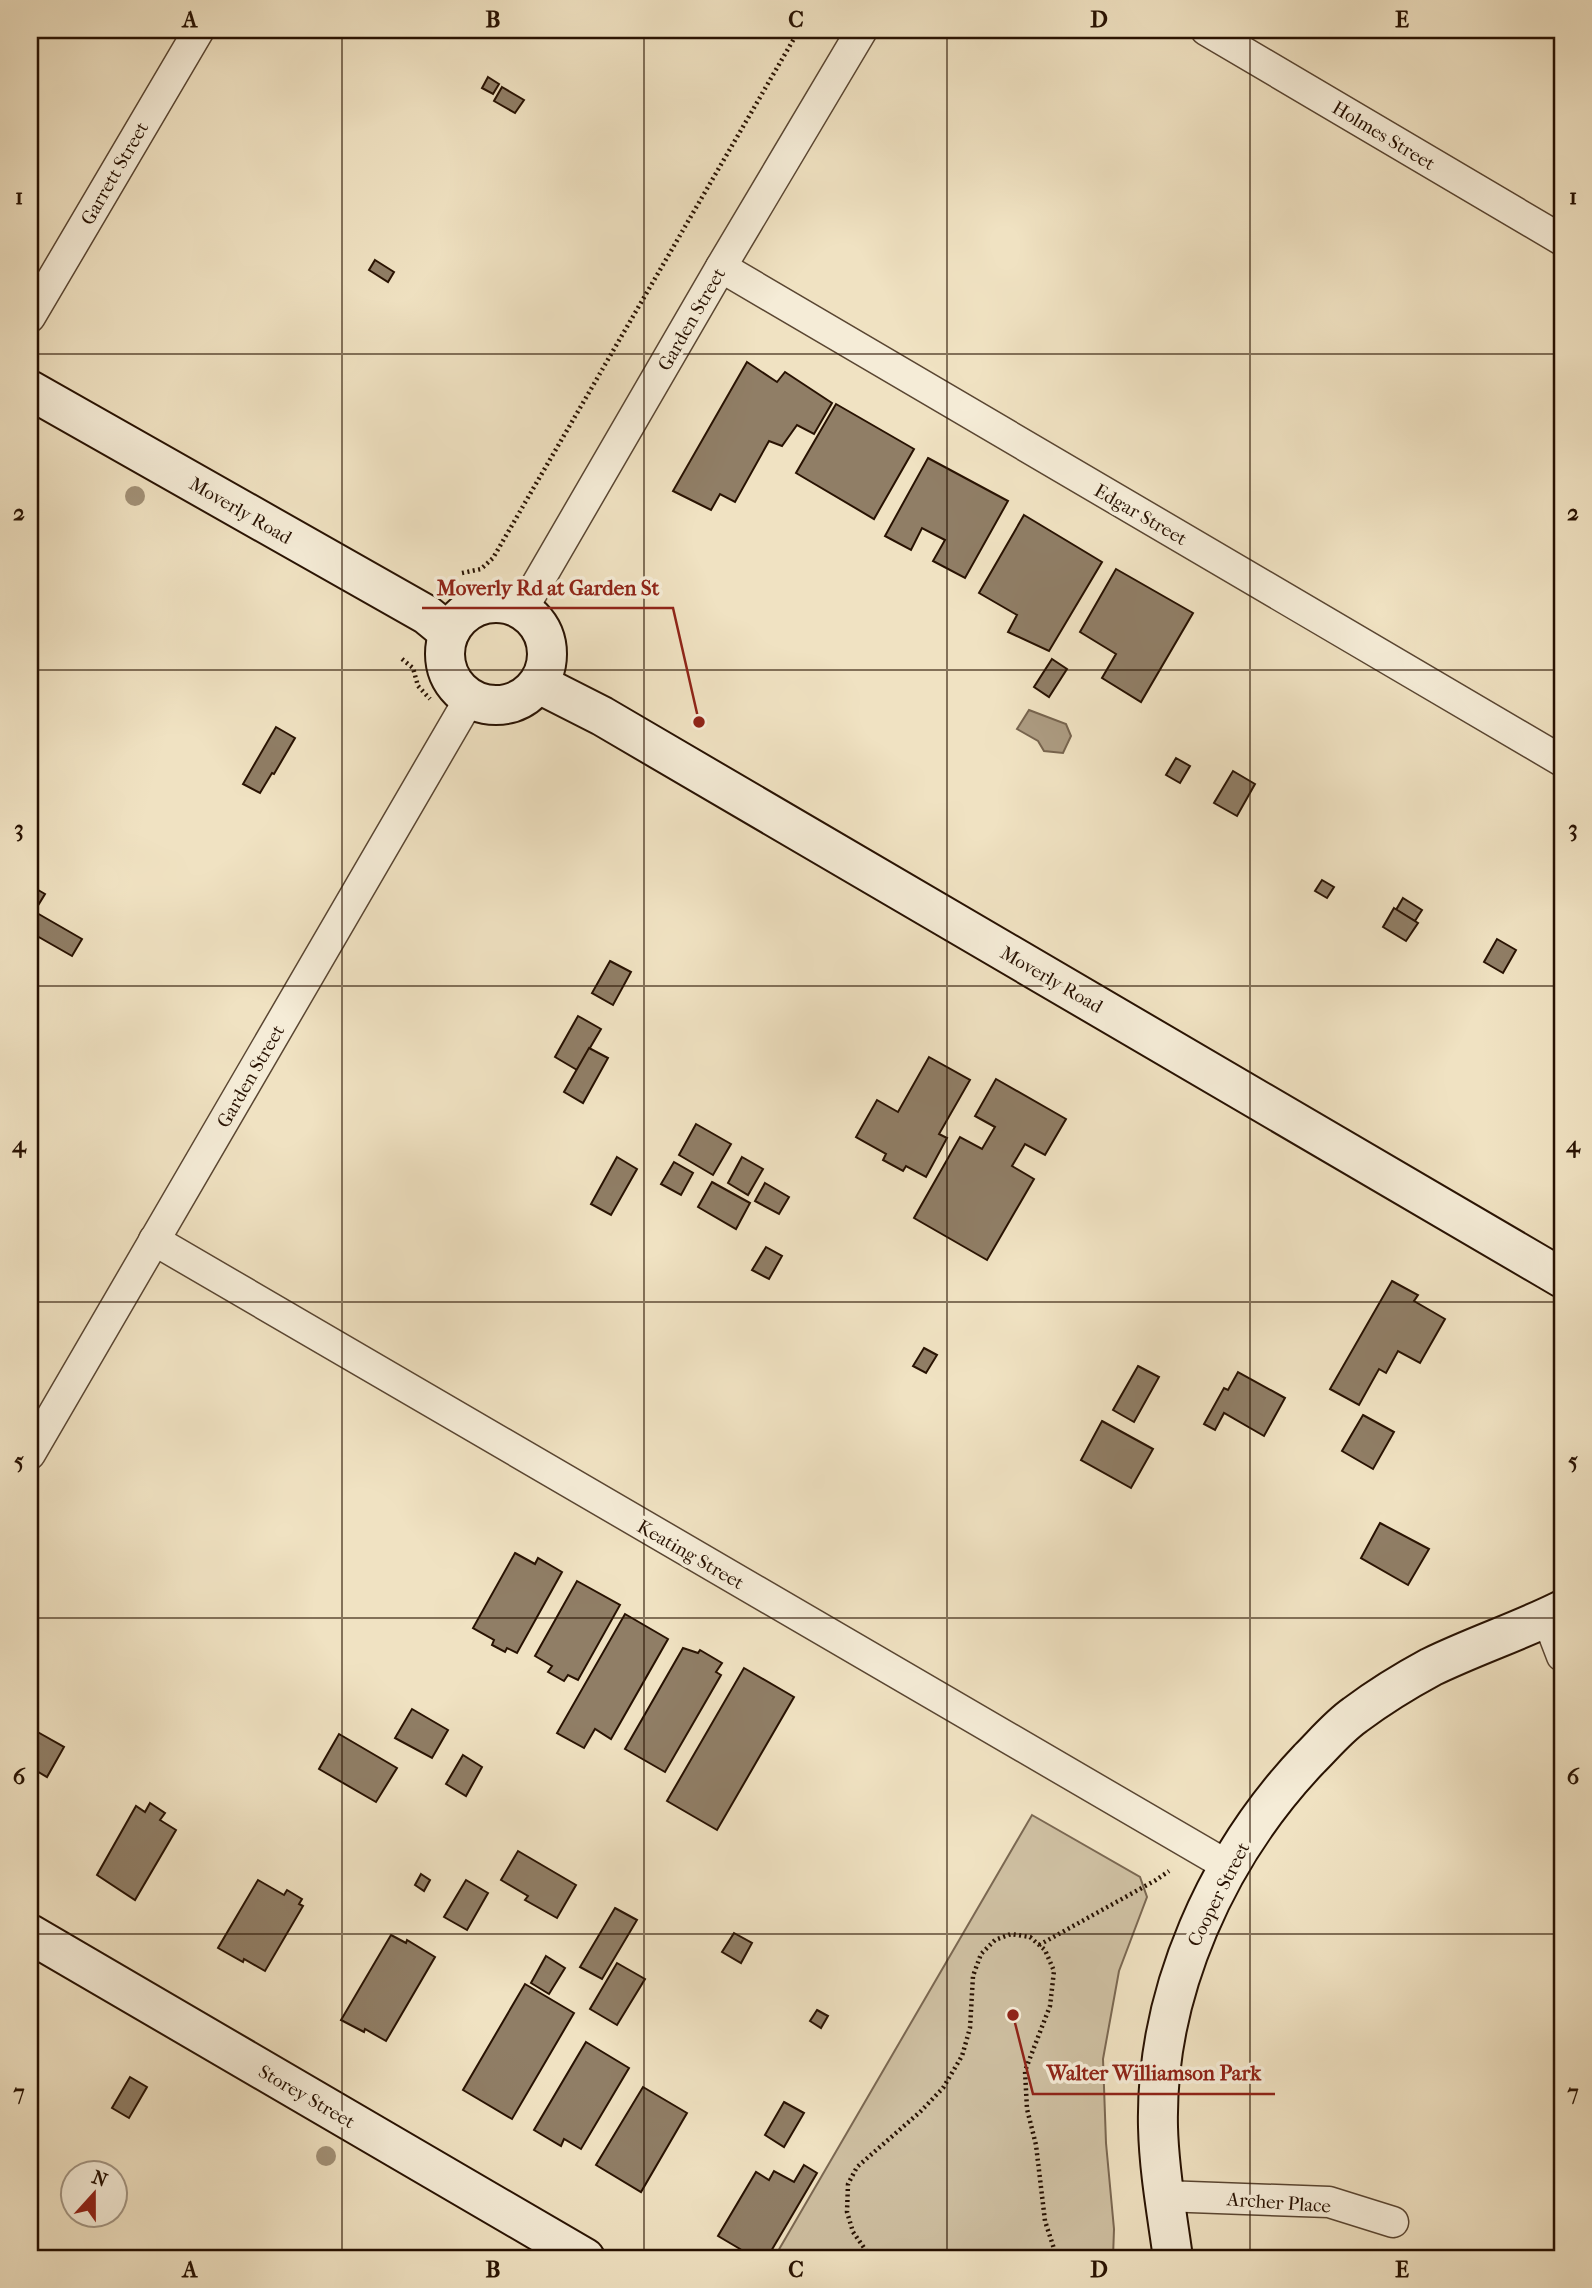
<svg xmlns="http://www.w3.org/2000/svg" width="1592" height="2288" font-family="'IM FELL French Canon',serif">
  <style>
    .green { fill: #cebfa1; stroke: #7b6852; stroke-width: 2 }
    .water { fill: #ac9b81; stroke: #77644e; stroke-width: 2 }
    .building { fill: #907e66; stroke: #281202; stroke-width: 2 }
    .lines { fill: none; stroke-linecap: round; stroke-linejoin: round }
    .street-casing { stroke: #5a4632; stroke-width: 33 }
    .secondary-casing { stroke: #281202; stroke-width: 42 }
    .path { stroke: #281202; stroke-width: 4.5; stroke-dasharray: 2 3.5; stroke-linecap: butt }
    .street { stroke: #f5ecd7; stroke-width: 30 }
    .secondary { stroke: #f5ecd7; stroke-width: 38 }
    .tree { fill: #a29177 }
    .grid { fill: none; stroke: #281202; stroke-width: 2; stroke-opacity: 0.55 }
    .labels { text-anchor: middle; stroke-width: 7; stroke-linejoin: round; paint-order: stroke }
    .street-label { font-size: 19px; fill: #281202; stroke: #f5ecd7 }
    .leader { fill: none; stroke: #8f2418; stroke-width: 2.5 }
    .callout-dot { fill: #8f2418; stroke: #f5ecd7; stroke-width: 2.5 }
    .callout-label { font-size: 21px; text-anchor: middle; font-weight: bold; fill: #8f2418; stroke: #f5ecd7; stroke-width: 7; stroke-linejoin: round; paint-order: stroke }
    .neatline { fill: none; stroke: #281202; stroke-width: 2.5 }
    .grid-label { font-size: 23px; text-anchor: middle; font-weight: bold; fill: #281202 }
  </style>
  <rect width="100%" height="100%" fill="#f0e2c2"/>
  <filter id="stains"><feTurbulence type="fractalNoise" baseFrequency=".00286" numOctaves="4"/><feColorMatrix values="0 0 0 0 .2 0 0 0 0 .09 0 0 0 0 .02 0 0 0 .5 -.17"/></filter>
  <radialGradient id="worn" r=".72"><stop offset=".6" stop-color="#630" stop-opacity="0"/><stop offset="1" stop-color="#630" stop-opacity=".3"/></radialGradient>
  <!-- green -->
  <path class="green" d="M1032,1815L1140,1877L1147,1897L1119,1971L1103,2059L1106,2143L1114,2229L1113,2258H774Z"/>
  <!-- water -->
  <path class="water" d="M1029,710L1066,724L1071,736L1063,753L1044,751L1038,741L1017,729Z"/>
  <!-- building -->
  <g class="building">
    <path d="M488,77L499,84L493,94L482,88Z"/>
    <path d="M502,87L524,100L515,113L494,101Z"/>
    <path d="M375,260L394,272L388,282L369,270Z"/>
    <path d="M747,362L777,382L785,372L832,403L814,434L797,425L782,446L769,441L735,502L720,494L711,510L673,491Z"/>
    <path d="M836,404L914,449L874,519L796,473Z"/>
    <path d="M928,458L1008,501L965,578L933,561L945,540L922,528L911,550L885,536Z"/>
    <path d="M1024,515L1102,562L1049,651L1008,632L1017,615L979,593Z"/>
    <path d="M1116,569L1193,613L1141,702L1102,678L1116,654L1080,632Z"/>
    <path d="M1052,659L1067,669L1049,697L1034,687Z"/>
    <path d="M276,727L295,738L274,774L272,773L260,793L243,784Z"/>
    <path d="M1176,758L1190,766L1180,783L1166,775Z"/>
    <path d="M1233,771L1255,784L1237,816L1214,803Z"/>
    <path d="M1322,880L1334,887L1327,898L1315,891Z"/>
    <path d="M33,887L45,894L34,912L30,909V893Z"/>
    <path d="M1403,898L1422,910L1415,921L1396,910Z"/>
    <path d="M1394,908L1418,923L1406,941L1383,927Z"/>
    <path d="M30,909L82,939L72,956L30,932Z"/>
    <path d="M1497,939L1516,950L1503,973L1484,962Z"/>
    <path d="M610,961L631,972L613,1005L592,993Z"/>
    <path d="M578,1016L601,1029L577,1070L555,1057Z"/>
    <path d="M589,1048L608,1058L583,1103L564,1092Z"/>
    <path d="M929,1057L970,1080L939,1134L947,1138L926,1177L906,1166L903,1171L883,1160L886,1154L856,1137L877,1100L898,1112Z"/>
    <path d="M996,1079L1066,1119L1045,1155L1025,1144L1012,1166L1034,1179L987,1260L914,1218L960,1137L982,1149L995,1127L975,1116Z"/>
    <path d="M696,1124L731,1144L713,1175L679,1155Z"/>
    <path d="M617,1157L637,1169L611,1215L591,1204Z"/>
    <path d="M742,1157L763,1169L748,1195L728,1183Z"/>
    <path d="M674,1162L693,1173L681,1195L661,1184Z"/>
    <path d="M712,1182L750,1203L736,1229L698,1207Z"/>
    <path d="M765,1183L789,1197L779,1214L755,1201Z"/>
    <path d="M766,1247L782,1256L769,1279L752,1270Z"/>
    <path d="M1392,1281L1418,1295L1414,1301L1445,1319L1420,1363L1398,1351L1386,1373L1379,1369L1359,1405L1330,1389Z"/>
    <path d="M924,1348L937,1355L926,1373L913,1366Z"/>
    <path d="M1138,1366L1159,1377L1134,1422L1113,1410Z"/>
    <path d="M1238,1372L1285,1398L1264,1436L1224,1413L1215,1430L1204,1424L1224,1388L1228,1390Z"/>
    <path d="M1363,1415L1394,1432L1373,1469L1342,1451Z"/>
    <path d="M1102,1421L1153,1449L1131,1488L1081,1460Z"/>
    <path d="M1380,1523L1429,1549L1408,1585L1361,1558Z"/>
    <path d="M515,1553L535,1564L538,1558L562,1572L517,1653L507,1648L505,1652L492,1645L494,1640L473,1628Z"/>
    <path d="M577,1581L620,1605L578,1680L568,1675L564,1681L548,1672L552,1666L535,1656Z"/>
    <path d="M625,1614L668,1639L611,1739L595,1729L584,1748L557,1733Z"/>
    <path d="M683,1648L698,1653L700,1650L722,1663L716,1672L721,1675L665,1772L625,1749Z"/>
    <path d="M744,1668L794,1697L717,1830L667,1801Z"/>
    <path d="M412,1709L448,1730L432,1758L395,1738Z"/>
    <path d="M34,1730L64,1747L47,1777L30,1767V1736Z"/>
    <path d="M339,1734L397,1768L376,1802L319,1769Z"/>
    <path d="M463,1755L482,1767L466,1796L446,1784Z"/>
    <path d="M150,1803L165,1813L160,1820L176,1830L135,1900L97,1875L136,1806L145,1812Z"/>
    <path d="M518,1851L576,1885L557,1918L525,1900L528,1896L501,1880Z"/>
    <path d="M421,1874L430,1880L424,1891L415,1885Z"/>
    <path d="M258,1880L284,1895L287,1890L302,1899L299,1904L303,1906L265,1971L244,1959L243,1962L218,1948Z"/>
    <path d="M466,1880L488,1893L467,1930L444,1917Z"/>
    <path d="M615,1908L637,1920L602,1979L580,1967Z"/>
    <path d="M734,1933L752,1943L741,1963L722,1952Z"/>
    <path d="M391,1935L406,1943L407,1940L435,1957L386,2041L365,2029L364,2032L341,2020Z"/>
    <path d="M546,1956L565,1968L549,1994L531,1983Z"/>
    <path d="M617,1963L645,1979L617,2025L590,2009Z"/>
    <path d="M525,1984L574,2013L512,2119L463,2090Z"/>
    <path d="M817,2010L828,2016L821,2028L810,2021Z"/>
    <path d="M586,2042L629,2068L581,2149L564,2139L561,2146L534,2130Z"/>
    <path d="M130,2077L147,2087L129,2118L112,2108Z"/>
    <path d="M643,2087L687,2113L641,2192L596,2165Z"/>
    <path d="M784,2102L804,2113L784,2147L765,2135Z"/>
    <path d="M804,2165L817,2173L767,2258H747L737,2253L740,2249L718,2236L756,2172L769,2180L774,2171L794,2182Z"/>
  </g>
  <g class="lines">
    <defs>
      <g id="street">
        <path d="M1206,30L1562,240"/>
        <path d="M721,267L1562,761"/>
        <path d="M30,317L199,30"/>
        <path d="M522,610L721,267L862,30"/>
        <path d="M154,1240L1228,1866"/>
        <path d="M30,1454L470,698"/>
        <path d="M1547,1617L1562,1656"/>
        <path d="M1163,2196L1329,2202L1393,2222"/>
      </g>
      <g id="secondary">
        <path d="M30,390L427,615L449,633"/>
        <circle cx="496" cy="654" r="51"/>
        <path d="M539,684L602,716L1562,1278"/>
        <path d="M30,1934L585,2258"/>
        <path d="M1173,2258C1167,2214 1159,2171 1158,2127C1155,1992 1218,1855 1309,1759C1324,1744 1338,1727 1355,1715C1379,1697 1405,1681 1431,1667C1474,1646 1520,1631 1562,1610"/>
      </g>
    </defs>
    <!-- street casing -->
    <use href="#street" class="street-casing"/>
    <!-- secondary casing -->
    <use href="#secondary" class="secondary-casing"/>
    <!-- path -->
    <g class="path">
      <path d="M462,573L481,569L493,558L799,30"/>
      <path d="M402,659L413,668L418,686L430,699"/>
      <path d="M1039,1945L1156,1880L1169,1871"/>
      <path d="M882,2258L867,2252L853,2232L847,2212L848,2184L857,2167L920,2112L943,2088L962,2056L970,2028L973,1976L981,1954L995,1940L1011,1934L1030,1937L1045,1950L1054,1971L1050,2006L1025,2071L1027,2109L1036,2145L1045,2221L1057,2258"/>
    </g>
    <!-- street -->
    <use href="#street" class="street"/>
    <!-- secondary -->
    <use href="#secondary" class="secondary"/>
  </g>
  <!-- trees -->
  <g class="tree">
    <circle cx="135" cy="496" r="10"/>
    <circle cx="326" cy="2156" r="10"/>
  </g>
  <!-- grid -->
  <path class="grid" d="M342,30V2258M644,30V2258M947,30V2258M1250,30V2258M30,354H1562M30,670H1562M30,986H1562M30,1302H1562M30,1618H1562M30,1934H1562"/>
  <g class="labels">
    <!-- street labels -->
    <g class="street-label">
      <text transform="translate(1384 135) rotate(31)" y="7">Holmes Street</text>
      <text transform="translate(114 173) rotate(-60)" y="7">Garrett Street</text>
      <text transform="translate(691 319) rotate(-60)" y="7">Garden Street</text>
      <text transform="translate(241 510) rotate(30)" y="7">Moverly Road</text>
      <text transform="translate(1141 514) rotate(30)" y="7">Edgar Street</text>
      <text transform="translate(1052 979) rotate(30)" y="7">Moverly Road</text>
      <text transform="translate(250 1076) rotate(-60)" y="7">Garden Street</text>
      <text transform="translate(691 1554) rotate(30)" y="7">Keating Street</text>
      <text transform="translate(1218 1894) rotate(-63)" y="7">Cooper Street</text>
      <text transform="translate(307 2096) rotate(30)" y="7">Storey Street</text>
      <text transform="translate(1279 2202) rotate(4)" y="7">Archer Place</text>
    </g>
  </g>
  <!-- callouts -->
  <path class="leader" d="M699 722L673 608H422M1013 2015L1033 2094H1275"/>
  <g class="callout-dot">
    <circle cx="699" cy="722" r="7"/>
    <circle cx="1013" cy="2015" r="7"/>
  </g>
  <g class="callout-label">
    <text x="548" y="595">Moverly Rd at Garden St</text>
    <text x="1154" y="2080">Walter Williamson Park</text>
  </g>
  <!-- margin -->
  <rect width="1592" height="2288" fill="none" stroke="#f0e2c2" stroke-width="77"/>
  <!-- north arrow -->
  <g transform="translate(94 2194) rotate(21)"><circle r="33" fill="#f5ecd7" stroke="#a39582" stroke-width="2"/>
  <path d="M0-5L12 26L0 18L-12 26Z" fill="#8f2418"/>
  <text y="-10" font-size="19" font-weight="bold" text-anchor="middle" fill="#281202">N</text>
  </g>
  <rect x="38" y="38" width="1516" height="2212" class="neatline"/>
  <g class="grid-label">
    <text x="190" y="27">A</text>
    <text x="493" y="27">B</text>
    <text x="796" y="27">C</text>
    <text x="1099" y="27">D</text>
    <text x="1402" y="27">E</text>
    <text x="19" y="204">1</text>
    <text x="1573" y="204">1</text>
    <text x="19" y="520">2</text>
    <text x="1573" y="520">2</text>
    <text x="19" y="836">3</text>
    <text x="1573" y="836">3</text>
    <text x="19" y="1152">4</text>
    <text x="1573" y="1152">4</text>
    <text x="19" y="1468">5</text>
    <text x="1573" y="1468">5</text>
    <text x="19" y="1784">6</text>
    <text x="1573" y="1784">6</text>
    <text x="19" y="2100">7</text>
    <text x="1573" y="2100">7</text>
    <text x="190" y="2277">A</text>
    <text x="493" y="2277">B</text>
    <text x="796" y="2277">C</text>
    <text x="1099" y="2277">D</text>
    <text x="1402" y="2277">E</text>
  </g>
  <rect width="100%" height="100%" filter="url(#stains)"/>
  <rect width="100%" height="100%" fill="url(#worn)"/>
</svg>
